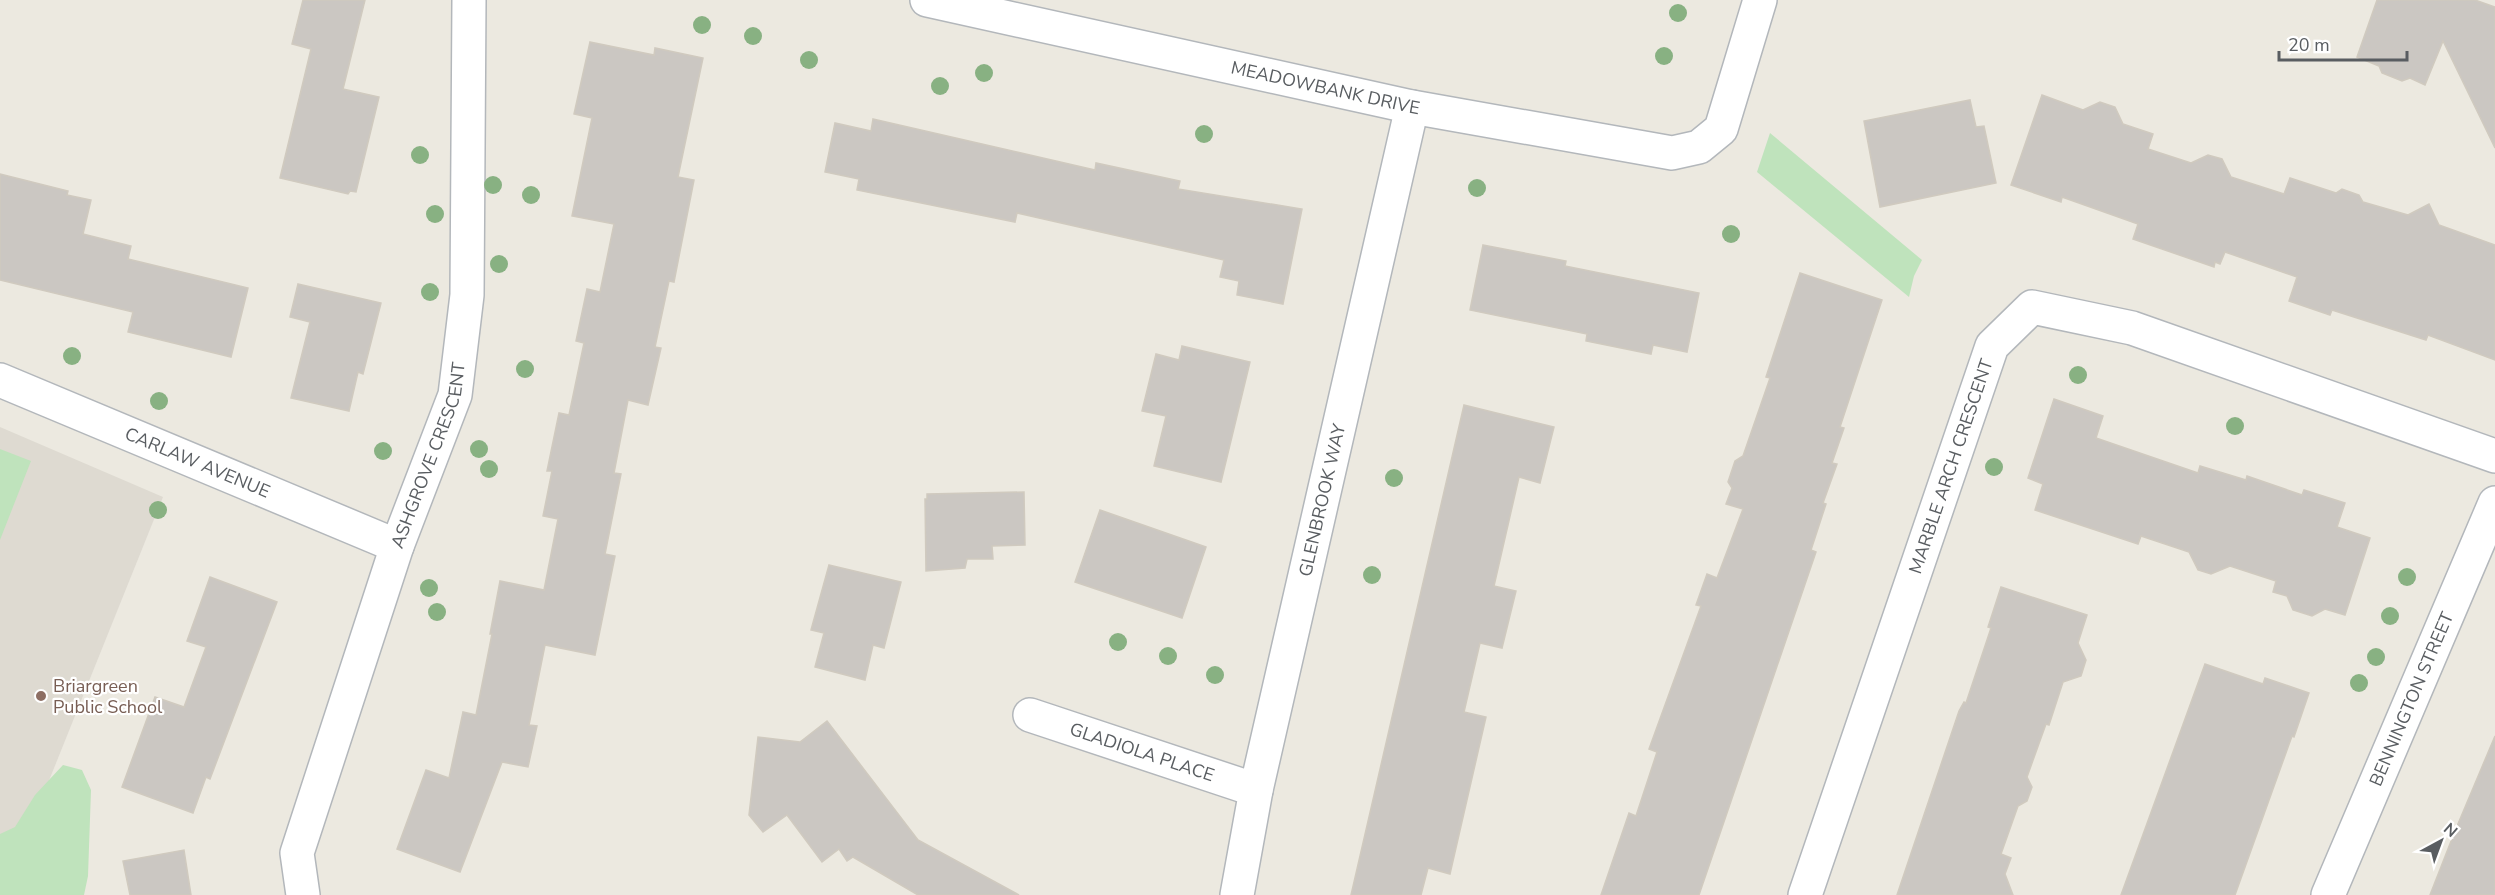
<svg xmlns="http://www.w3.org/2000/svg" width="2495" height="895" font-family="'Nunito Sans',sans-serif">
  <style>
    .education { fill: #dedad1 }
    .green { fill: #bfe3bc }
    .building { fill: #cbc7c2; stroke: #d0cabf; stroke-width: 1.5 }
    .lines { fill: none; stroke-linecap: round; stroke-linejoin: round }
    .minor-casing { stroke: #b3b7bb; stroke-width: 36 }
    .tertiary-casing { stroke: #b3b7bb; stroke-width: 36 }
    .minor { stroke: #fff; stroke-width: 33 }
    .tertiary { stroke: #fff; stroke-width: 33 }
    .tree { fill: #88b182 }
    .education-dot { fill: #8d6e63; stroke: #fff; stroke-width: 2 }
    .labels { text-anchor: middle; stroke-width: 4.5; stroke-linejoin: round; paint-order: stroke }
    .street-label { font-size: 18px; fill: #595d61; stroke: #fff }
    .education-label { font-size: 18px; fill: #785e54; stroke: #fff; text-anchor: start }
  </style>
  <rect width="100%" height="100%" fill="#ece9e0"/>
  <!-- education -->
  <path class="education" d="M0,427L163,497L3,895H0Z"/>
  <!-- green -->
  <g class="green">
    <path d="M1770,133L1922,260L1914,276L1909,297L1757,172Z"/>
    <path d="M0,449L31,461L0,540Z"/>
    <path d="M63,765L82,770L91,790L88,876L84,895H0V834L15,827L35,795Z"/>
  </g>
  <!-- building -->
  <g class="building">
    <path d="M303,0H365L343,89L379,97L356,192L350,191L348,194L280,178L311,49L292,44Z"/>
    <path d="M2377,0H2475L2495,7V148L2443,41L2425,85L2410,78L2402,81L2382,73L2379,66L2357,57Z"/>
    <path d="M590,42L654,55L655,48L703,58L678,177L694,180L674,282L669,281L655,347L661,348L648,405L628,400L614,473L621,474L605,554L615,556L595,655L545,645L529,725L537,726L528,767L502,762L460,872L397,849L426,770L449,778L463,712L476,715L492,634H490L500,581L544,590L558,519L543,516L552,471H547L559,413L569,415L584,343L576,341L587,289L600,292L614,224L572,216L592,118L574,114Z"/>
    <path d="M2042,95L2083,110L2100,102L2115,107L2123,124L2153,134L2148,149L2191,163L2208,155L2222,159L2231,177L2284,194L2290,178L2336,193L2342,189L2359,195L2363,202L2408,215L2429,204L2439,225L2495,245V360L2428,335L2426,340L2332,310L2330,315L2289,301L2297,277L2225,252L2220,264L2215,262L2214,267L2133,239L2138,224L2062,197L2061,202L2011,185Z"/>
    <path d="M1970,100L1976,127L1984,126L1996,183L1880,207L1864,121Z"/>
    <path d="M873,119L1095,170L1096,163L1180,181L1178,189L1302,209L1283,304L1237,295L1239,281L1220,277L1224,260L1017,213L1015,222L857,190L859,179L825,172L835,123L871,131Z"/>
    <path d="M0,174L68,191L67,195L91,200L83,234L131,246L128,259L248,288L231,357L128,332L133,312L0,280Z"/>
    <path d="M1483,245L1566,261L1565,266L1699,293L1687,352L1653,345L1651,354L1586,341L1587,334L1470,310Z"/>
    <path d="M1800,273L1882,300L1840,427L1844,428L1832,463L1837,464L1823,503L1826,504L1811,550L1816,552L1699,895H1601L1629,813L1636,816L1657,752L1649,749L1701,606L1696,605L1707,574L1717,578L1743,509L1726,504L1732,488L1728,482L1735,461L1743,456L1770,378L1766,377Z"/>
    <path d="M298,284L381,303L363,374L358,372L349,411L291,398L310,322L290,317Z"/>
    <path d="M1182,346L1250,362L1221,482L1154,466L1166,416L1142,411L1156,354L1179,360Z"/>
    <path d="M2054,399L2103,416L2096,438L2198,473L2200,466L2246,480L2247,476L2302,495L2304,490L2345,503L2337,527L2370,538L2345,615L2325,609L2312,616L2293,610L2287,596L2273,592L2276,581L2230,566L2211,574L2198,570L2189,552L2141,536L2138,544L2035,510L2043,484L2028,478Z"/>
    <path d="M1464,405L1554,427L1540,483L1519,477L1494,586L1516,591L1502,648L1480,643L1464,712L1486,717L1450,874L1428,868L1421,895H1351Z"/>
    <path d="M1024,492L1025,545L992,546L993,559H967L965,568L926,571L925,499H927V494Z"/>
    <path d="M1100,510L1206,547L1182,618L1075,582Z"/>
    <path d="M829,565L901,582L884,648L873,645L865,680L815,667L824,633L811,630Z"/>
    <path d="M210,577L277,602L210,779L206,777L193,813L122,787L155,697L184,707L206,647L187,641Z"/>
    <path d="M2001,587L2087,615L2078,643L2086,660L2081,676L2063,682L2049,725L2046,724L2027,777L2032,787L2027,801L2018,806L2001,854L2011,858L2005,874L2013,895H1897L1959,711L1964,702L1966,703L1991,628L1988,627Z"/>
    <path d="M2205,664L2263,684L2265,678L2309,693L2294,737L2292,736L2235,895H2121Z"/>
    <path d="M827,721L918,840L1019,895H918L853,857L847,861L839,849L822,862L787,815L763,832L749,815L758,737L800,742Z"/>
    <path d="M2495,736V895H2430L2455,831Z"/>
    <path d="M184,850L191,895H130L123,861Z"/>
  </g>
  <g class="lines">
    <defs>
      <g id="minor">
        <path id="s1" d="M927,0L1412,107L1672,153L1699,147L1721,129L1760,0"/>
        <path id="s2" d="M0,380L397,546"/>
        <path id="s3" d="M1030,715L1256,790"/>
        <path id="s4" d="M1237,895L1256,790L1412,107"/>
        <path id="s5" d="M1805,895L1992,346L2032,307L2132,328L2495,456"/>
        <path id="s6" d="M2328,895L2495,503"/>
      </g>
      <g id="tertiary">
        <path id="s7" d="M303,895L297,853L397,546L455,395L467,295L469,0"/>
      </g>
    </defs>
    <!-- minor casing -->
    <use href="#minor" class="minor-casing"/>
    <!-- tertiary casing -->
    <use href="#tertiary" class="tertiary-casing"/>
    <!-- minor -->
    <use href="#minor" class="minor"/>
    <!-- tertiary -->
    <use href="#tertiary" class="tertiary"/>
  </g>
  <!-- trees -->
  <g class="tree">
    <circle cx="1678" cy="13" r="9"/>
    <circle cx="702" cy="25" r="9"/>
    <circle cx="753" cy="36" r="9"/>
    <circle cx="1664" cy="56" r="9"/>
    <circle cx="809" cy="60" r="9"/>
    <circle cx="984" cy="73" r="9"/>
    <circle cx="940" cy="86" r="9"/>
    <circle cx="1204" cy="134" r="9"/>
    <circle cx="420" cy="155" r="9"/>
    <circle cx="493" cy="185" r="9"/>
    <circle cx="1477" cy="188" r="9"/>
    <circle cx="531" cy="195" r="9"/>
    <circle cx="435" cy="214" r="9"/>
    <circle cx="1731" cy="234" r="9"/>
    <circle cx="499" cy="264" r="9"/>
    <circle cx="430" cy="292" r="9"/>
    <circle cx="72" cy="356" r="9"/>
    <circle cx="525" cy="369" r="9"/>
    <circle cx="2078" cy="375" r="9"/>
    <circle cx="159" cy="401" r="9"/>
    <circle cx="2235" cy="426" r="9"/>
    <circle cx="479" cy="449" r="9"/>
    <circle cx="383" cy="451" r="9"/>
    <circle cx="1994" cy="467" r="9"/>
    <circle cx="489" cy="469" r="9"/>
    <circle cx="1394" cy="478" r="9"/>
    <circle cx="158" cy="510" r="9"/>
    <circle cx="1372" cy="575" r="9"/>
    <circle cx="2407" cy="577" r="9"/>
    <circle cx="429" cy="588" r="9"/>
    <circle cx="437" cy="612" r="9"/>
    <circle cx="2390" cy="616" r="9"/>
    <circle cx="1118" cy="642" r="9"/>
    <circle cx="1168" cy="656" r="9"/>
    <circle cx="2376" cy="657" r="9"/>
    <circle cx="1215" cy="675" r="9"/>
    <circle cx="2359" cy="683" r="9"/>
  </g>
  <!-- markers -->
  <circle class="education-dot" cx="41" cy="696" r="6"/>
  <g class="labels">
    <!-- street labels -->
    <g class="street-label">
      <text dy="6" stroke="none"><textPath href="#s1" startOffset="408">MEADOWBANK DRIVE</textPath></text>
      <text dy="6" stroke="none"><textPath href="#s7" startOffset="462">ASHGROVE CRESCENT</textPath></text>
      <text dy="6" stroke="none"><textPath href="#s2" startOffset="214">CARLAW AVENUE</textPath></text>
      <text dy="6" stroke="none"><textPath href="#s5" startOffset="453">MARBLE ARCH CRESCENT</textPath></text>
      <text dy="6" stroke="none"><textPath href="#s4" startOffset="404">GLENBROOK WAY</textPath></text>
      <text dy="6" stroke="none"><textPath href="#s6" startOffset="213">BENNINGTON STREET</textPath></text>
      <text dy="6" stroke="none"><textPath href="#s3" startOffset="118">GLADIOLA PLACE</textPath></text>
    </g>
    <!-- education labels -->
    <g class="education-label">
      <text x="53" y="692">Briargreen<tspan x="53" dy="21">Public School</tspan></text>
    </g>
  </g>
  <!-- north arrow -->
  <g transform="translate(2441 841) rotate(41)" stroke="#ffffff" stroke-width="4.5" paint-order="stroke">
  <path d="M0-4.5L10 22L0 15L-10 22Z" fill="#595d61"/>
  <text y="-9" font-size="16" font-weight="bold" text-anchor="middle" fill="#595d61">N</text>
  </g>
  <!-- scale -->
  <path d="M2279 51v9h128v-9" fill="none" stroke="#595d61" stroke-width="3"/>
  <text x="2288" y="51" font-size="18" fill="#595d61" stroke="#ffffff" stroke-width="4.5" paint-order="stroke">20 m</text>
</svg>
